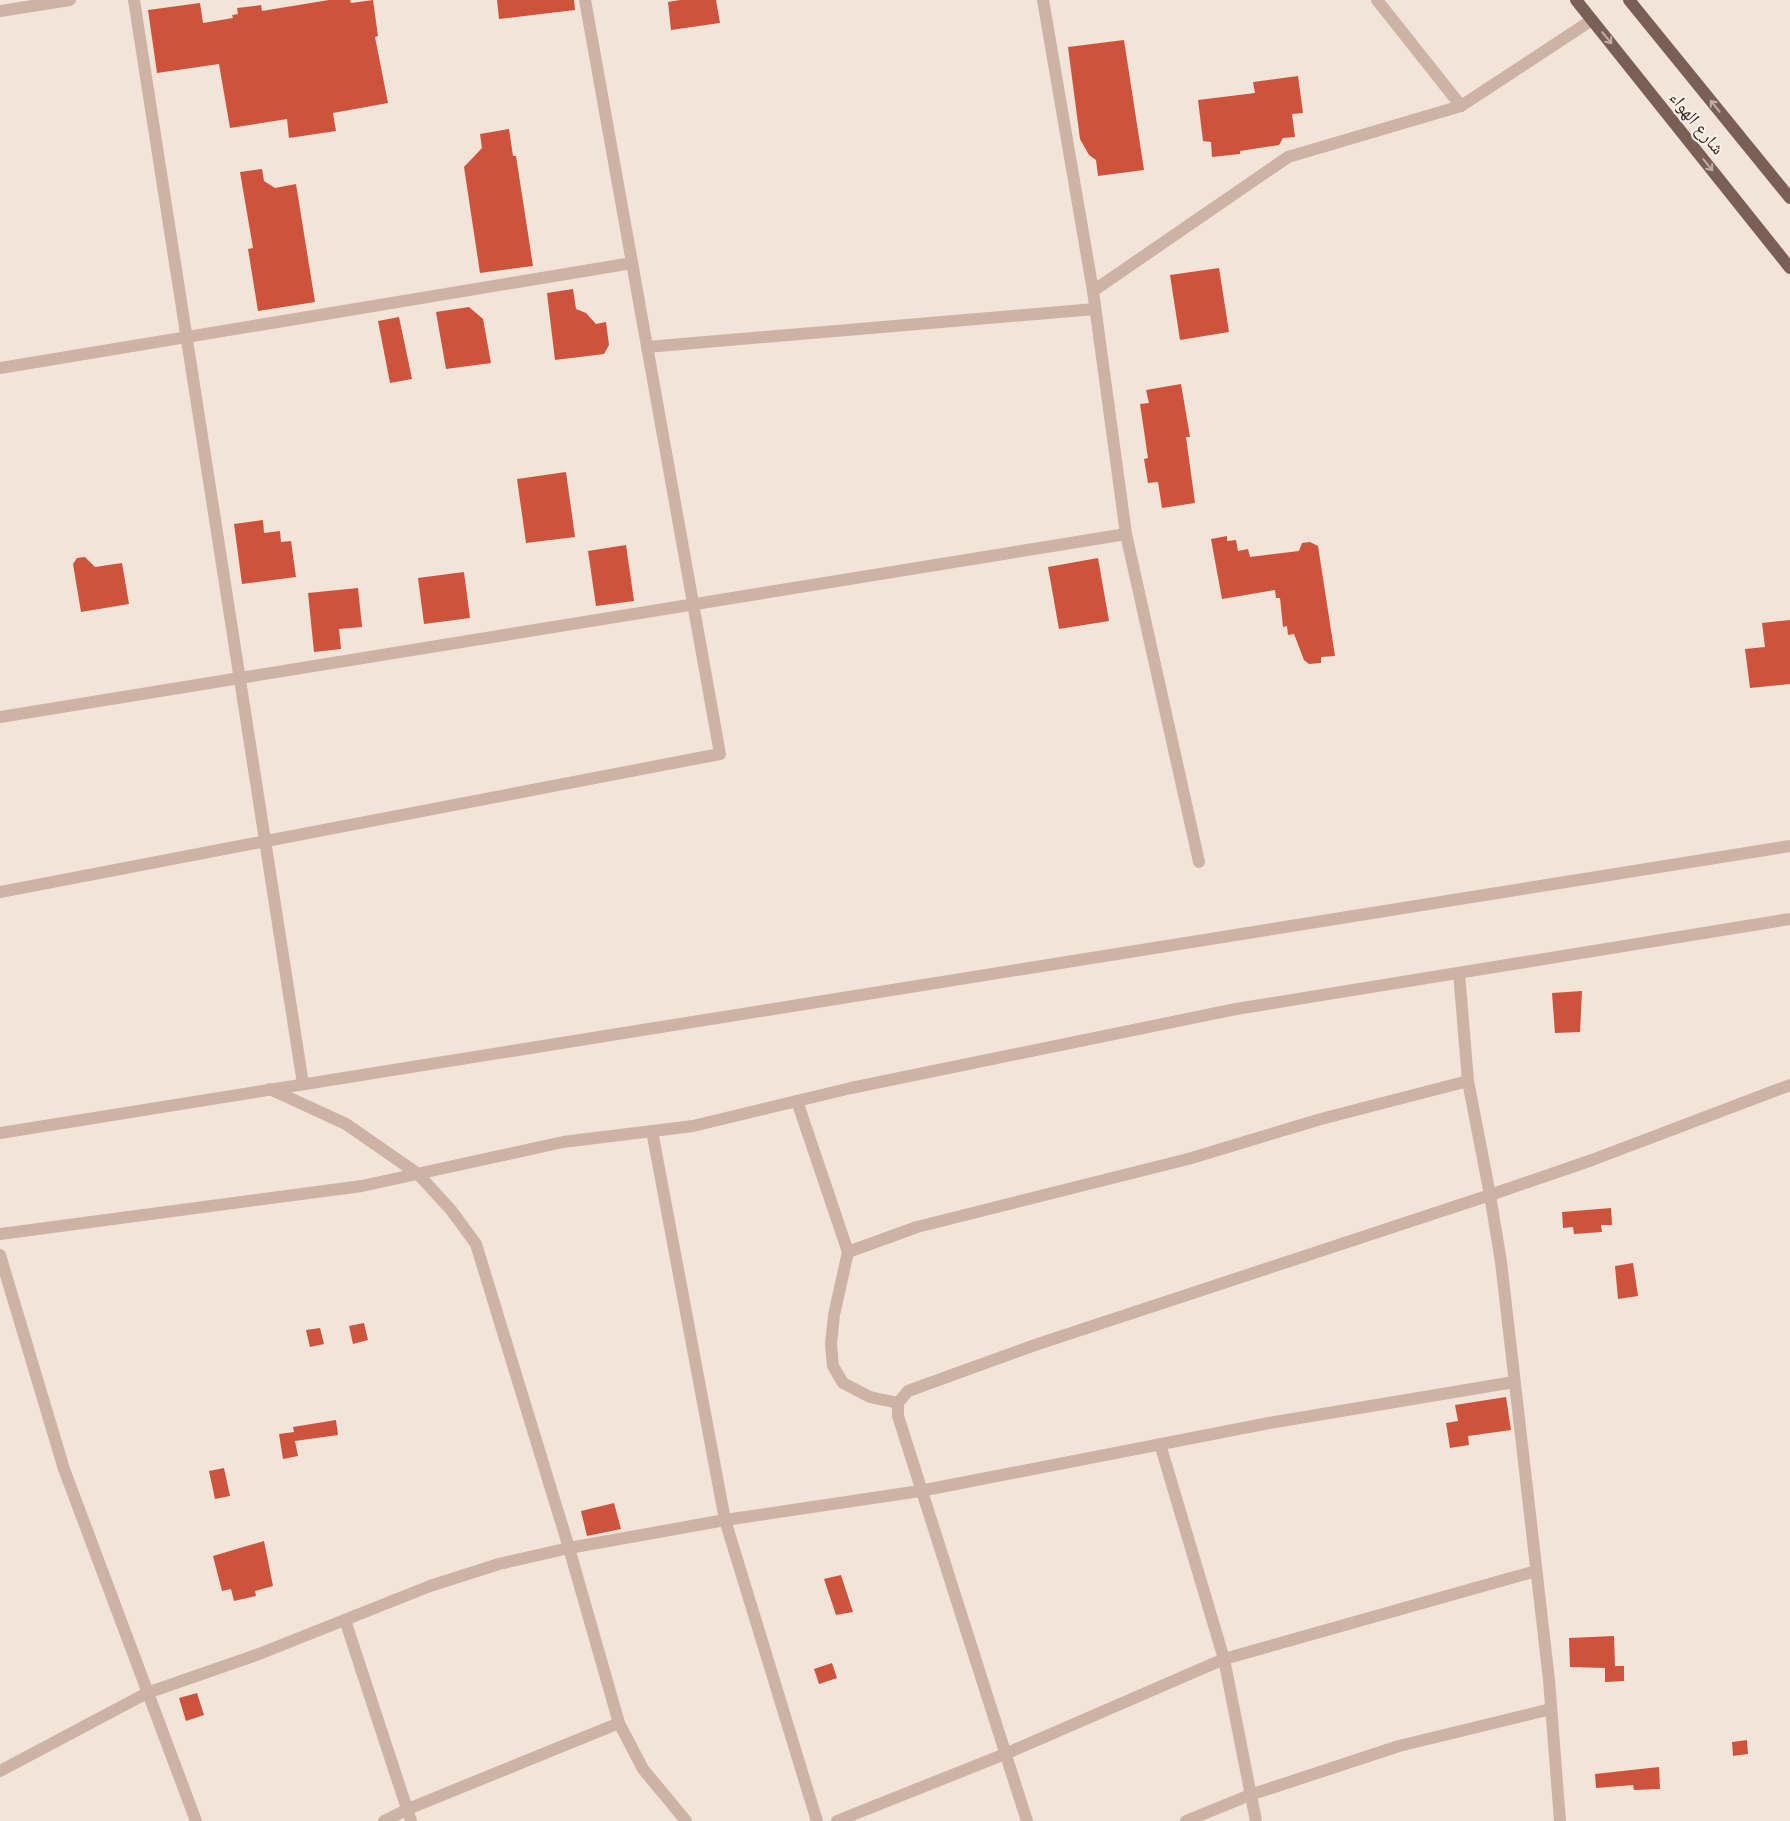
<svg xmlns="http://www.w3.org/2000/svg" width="1790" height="1821" font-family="Arial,'Noto Naskh Arabic',sans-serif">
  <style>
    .building { fill: #ce533c }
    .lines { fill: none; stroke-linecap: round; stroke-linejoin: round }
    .minor { stroke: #ccb3a4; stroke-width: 12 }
    .major { stroke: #7a5f56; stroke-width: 12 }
    .oneway { stroke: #c0aea5 }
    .labels { text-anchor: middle; stroke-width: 4.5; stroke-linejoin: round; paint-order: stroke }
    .street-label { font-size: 18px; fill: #372a26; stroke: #faefe6 }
  </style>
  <rect width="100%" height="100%" fill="#f3e4d9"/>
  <!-- building -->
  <g class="building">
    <path d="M329,0H350L351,3L373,0L378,36L375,37L388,103L333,113L336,131L289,138L287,119L230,128L219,64L157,73L148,10L200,3L203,23L233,18L232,15L238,14L237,8L261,5L262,11Z"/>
    <path d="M497,0H574L575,10L499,19Z"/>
    <path d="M680,0H716L720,23L671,30L668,2Z"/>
    <path d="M1124,40L1144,170L1098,176L1096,160L1089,155L1080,139L1068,47Z"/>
    <path d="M1298,76L1303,113L1292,114L1295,137L1283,138L1279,145L1240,151V154L1212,157L1211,142L1203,141L1198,100L1255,93L1253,82Z"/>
    <path d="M509,129L513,156H516L533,266L480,273L464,167L482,148L480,134Z"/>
    <path d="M262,169L264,181L275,188L296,184L315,302L258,311L248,249L253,248L240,172Z"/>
    <path d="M1219,268L1229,332L1180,340L1170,275Z"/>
    <path d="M573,289L576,309L586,313L596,324L606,322L609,345L604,354L555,360L547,293Z"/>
    <path d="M469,307L483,319L491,363L446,369L436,312Z"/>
    <path d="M399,317L412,379L390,383L378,321Z"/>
    <path d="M1181,384L1190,437H1186L1195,503L1162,508L1158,482L1148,483L1144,459L1148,458L1140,404L1149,403L1146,390Z"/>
    <path d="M566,472L575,537L526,543L517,479Z"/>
    <path d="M263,520L264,533L280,531L281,542L291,541L296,577L242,584L234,524Z"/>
    <path d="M1227,536V541L1236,540L1238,551L1248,549L1250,557L1299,551L1302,543L1310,542L1318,546L1335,656L1321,657V663L1309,664L1304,660L1294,634L1288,635L1287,626L1283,627L1280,598H1276L1275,590L1222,599L1211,539Z"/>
    <path d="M626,545L634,601L596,606L588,551Z"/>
    <path d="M85,557L95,567L122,563L129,604L81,612L73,564L77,558Z"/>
    <path d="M1098,558L1109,621L1059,629L1048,567Z"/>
    <path d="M464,572L470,618L424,624L418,578Z"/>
    <path d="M358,588L362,627L339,629L341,649L314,652L308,593Z"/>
    <path d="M1790,620V684L1750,688L1745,649L1765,647L1762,623Z"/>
    <path d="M1582,991L1580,1032L1555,1033L1552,993Z"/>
    <path d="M1611,1208L1612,1225H1601L1602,1232L1574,1234L1573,1227L1563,1228L1562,1212Z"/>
    <path d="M1633,1263L1638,1296L1618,1299L1615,1266Z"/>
    <path d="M364,1323L368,1340L353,1344L349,1326Z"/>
    <path d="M320,1328L324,1344L310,1347L306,1330Z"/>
    <path d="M1506,1397L1511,1430L1468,1436L1469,1445L1450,1448L1446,1423L1458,1421L1455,1405Z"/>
    <path d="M336,1420L338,1435L295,1441L298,1456L283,1459L279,1434L294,1432L293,1427Z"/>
    <path d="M224,1468L230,1496L215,1499L209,1471Z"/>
    <path d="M614,1503L621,1529L587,1536L581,1511Z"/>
    <path d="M264,1541L273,1586L255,1591L256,1596L234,1601L231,1589L222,1591L213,1556Z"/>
    <path d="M841,1575L853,1612L836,1615L824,1579Z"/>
    <path d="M1614,1636L1615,1666H1624V1681L1605,1682V1668L1570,1667L1569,1638Z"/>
    <path d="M832,1663L837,1678L819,1684L814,1669Z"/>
    <path d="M197,1693L204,1715L186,1721L179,1698Z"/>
    <path d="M1747,1740L1748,1754L1733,1756L1732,1742Z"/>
    <path d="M1659,1767L1660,1789L1634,1790L1633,1785L1596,1788L1595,1774Z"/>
  </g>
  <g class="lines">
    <!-- minor -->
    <g class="minor">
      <path d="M134,0L303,1084"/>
      <path d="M1043,0L1093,291L1126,534L1199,862"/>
      <path d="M1377,0L1461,106"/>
      <path d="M0,11L70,0"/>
      <path d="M1093,291L1288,157L1461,106L1592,20"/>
      <path d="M647,347L1095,309"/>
      <path d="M0,368L632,263"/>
      <path d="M0,717L1126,534"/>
      <path d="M0,892L720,754L585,0"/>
      <path d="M270,1089L346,1124L418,1174L451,1210L476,1244L569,1548L619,1723L643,1769L686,1821"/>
      <path d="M797,1101L848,1252L834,1315L831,1344L833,1366L843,1383L870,1397L898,1403"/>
      <path d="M652,1131L725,1520L817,1821"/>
      <path d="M0,1133L1790,846"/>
      <path d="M0,1234L362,1186L563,1142L693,1126L851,1088L1236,1009L1790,919"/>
      <path d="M848,1252L917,1227L1188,1159L1321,1119L1468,1081"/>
      <path d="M0,1255L64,1469L196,1821"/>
      <path d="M1160,1444L1224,1659L1256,1821"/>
      <path d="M345,1620L411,1821"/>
      <path d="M0,1771L147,1693L259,1654L430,1586L499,1564L569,1548L725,1520L920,1491L1269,1423L1514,1382"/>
      <path d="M384,1821L408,1809L619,1723"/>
      <path d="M837,1821L1005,1754L1224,1659L1536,1571"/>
      <path d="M1027,1821L898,1416V1403L908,1391L1038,1344L1490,1195L1468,1081L1459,973"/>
      <path d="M1186,1821L1250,1795L1399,1746L1551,1709"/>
      <path d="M1560,1821L1549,1680L1501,1262L1490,1195L1592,1160L1790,1085"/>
    </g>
    <!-- major -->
    <g class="major">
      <path d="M1576,0L1790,268"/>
      <path d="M1629,0L1790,198"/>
    </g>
  </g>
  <!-- one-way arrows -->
  <defs><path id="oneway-shaft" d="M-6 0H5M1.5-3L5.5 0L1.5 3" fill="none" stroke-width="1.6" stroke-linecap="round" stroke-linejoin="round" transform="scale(1.25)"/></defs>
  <g class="oneway">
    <use href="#oneway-shaft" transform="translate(1607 38) rotate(51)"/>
    <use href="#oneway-shaft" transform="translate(1715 106) rotate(-129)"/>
    <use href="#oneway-shaft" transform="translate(1708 165) rotate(51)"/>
  </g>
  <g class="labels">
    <!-- street labels -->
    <g class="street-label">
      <text transform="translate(1697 123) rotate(51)" y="6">شارع الهواء</text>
    </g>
  </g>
</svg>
